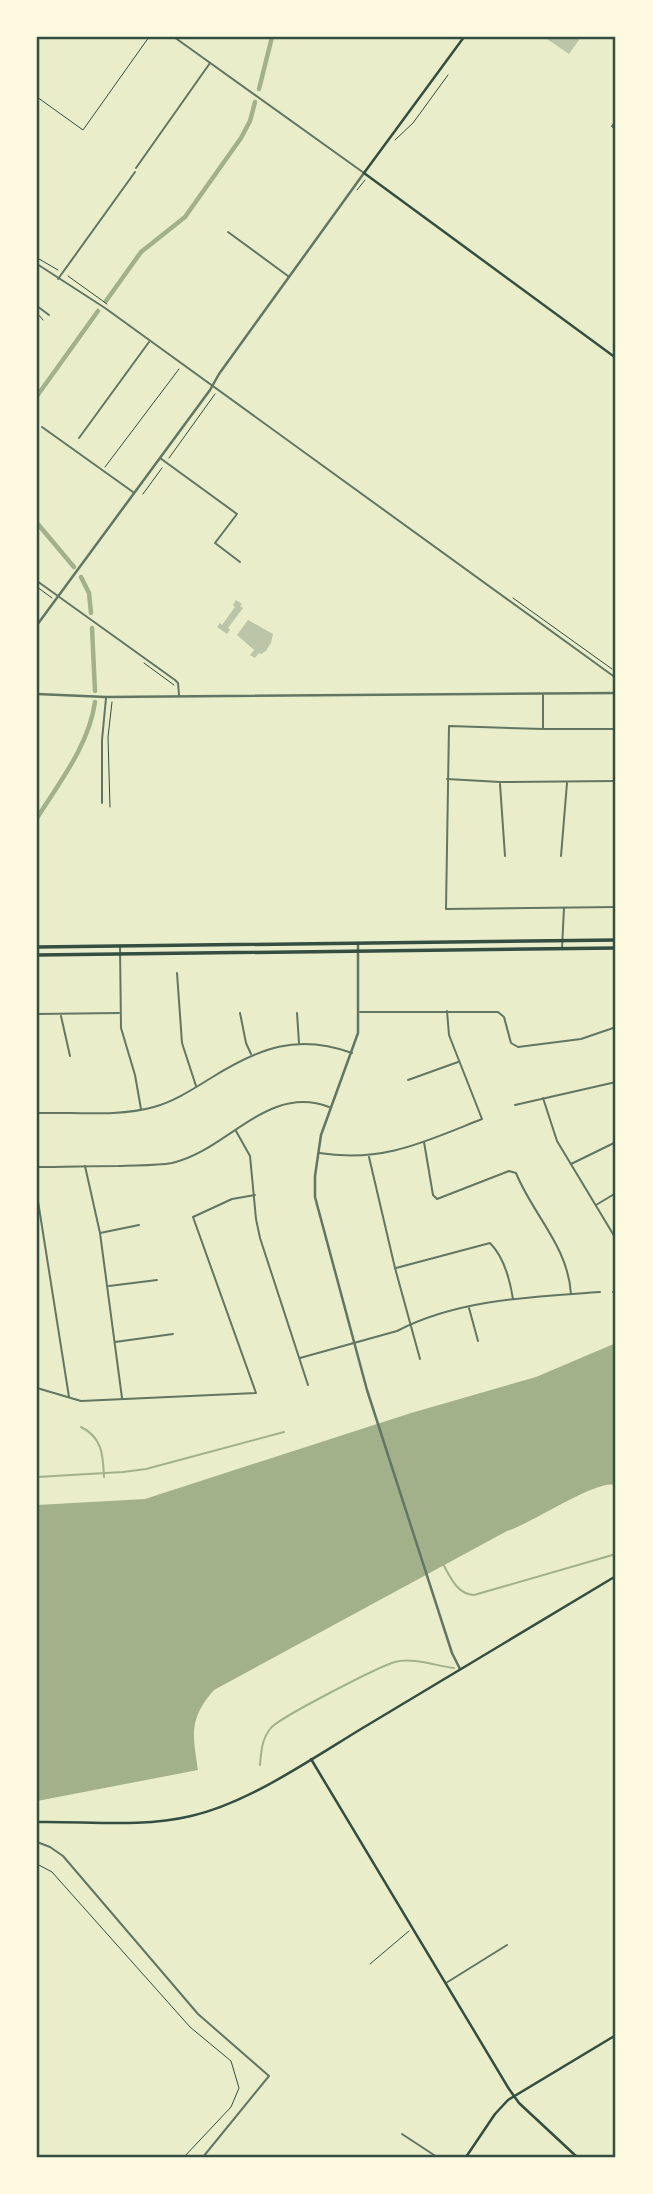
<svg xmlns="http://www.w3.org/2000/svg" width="653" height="2194" font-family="'Fira Sans',sans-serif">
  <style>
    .water { fill: #a3b18a }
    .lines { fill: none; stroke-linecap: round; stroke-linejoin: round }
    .stream { stroke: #a3b18a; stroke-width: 2 }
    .canal { stroke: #a3b18a; stroke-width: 4.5 }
    .building { fill: #bcc5a7 }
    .path { stroke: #344e41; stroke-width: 1 }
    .minor { stroke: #617663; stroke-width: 2 }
    .tertiary { stroke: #617663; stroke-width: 2.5 }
    .secondary { stroke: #344e41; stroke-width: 2.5 }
    .primary { stroke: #344e41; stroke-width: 3.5 }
    .neatline { fill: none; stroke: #344e41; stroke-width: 2.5 }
  </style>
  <rect width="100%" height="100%" fill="#e9edc9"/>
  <!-- water -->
  <path class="water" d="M616,1343V1485C596,1479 533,1523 507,1531L214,1690C188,1720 193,1735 198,1770L37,1801V1505L145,1499L411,1413L536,1377Z"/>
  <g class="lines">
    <!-- stream -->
    <g class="stream">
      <path d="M81,1427C103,1438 103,1456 104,1477"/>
      <path d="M37,1477L123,1472L146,1469L284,1432"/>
      <path d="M443,1564C451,1578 457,1594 474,1595L616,1554"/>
      <path d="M260,1765C261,1752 262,1739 270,1729C276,1719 380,1666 395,1662C412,1657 437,1666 454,1668"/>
    </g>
    <!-- canal -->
    <g class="canal">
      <path d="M259,89L272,37"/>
      <path d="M106,301L141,252L185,217L241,138L250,121L255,102"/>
      <path d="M37,396L98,311"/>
      <path d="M37,523L74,567"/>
      <path d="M81,577L89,593L91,613"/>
      <path d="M92,628L95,691"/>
      <path d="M37,818C59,783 89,745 95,702"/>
    </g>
  </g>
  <!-- building -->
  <g class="building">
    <path d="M544,37H581L569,54Z"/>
    <path d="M236,600L242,604L240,606L243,608L228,628L230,630L227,634L217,627L220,623L222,625L235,607L233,605Z"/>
    <path d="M248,620L273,634L271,643L266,651L261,654L259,653L255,658L250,655L254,650L237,635Z"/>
  </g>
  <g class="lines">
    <!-- path -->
    <g class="path">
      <path d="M37,97L83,130L149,37"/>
      <path d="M395,140L413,123L448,75"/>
      <path d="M357,190L365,180"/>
      <path d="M37,257L39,259L38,261"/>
      <path d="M39,259L58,270"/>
      <path d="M68,276L107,304"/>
      <path d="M37,313L43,320"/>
      <path d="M169,458L215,394"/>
      <path d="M105,467L179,369"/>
      <path d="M143,494L162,468"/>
      <path d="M37,587L52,598"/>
      <path d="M513,598L612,669"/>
      <path d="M144,663L174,685"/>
      <path d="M110,807L108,737L112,702"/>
      <path d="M37,1864L52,1872L190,2027L231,2061L239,2088L231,2107L184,2157"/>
      <path d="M370,1964L409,1931"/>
    </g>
    <!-- minor -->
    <g class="minor">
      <path d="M174,37L364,173"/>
      <path d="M616,121L612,126L616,130"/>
      <path d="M136,168L210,63"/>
      <path d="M228,232L288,276"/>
      <path d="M37,264L105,308L616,678"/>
      <path d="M58,279L135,172"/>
      <path d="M37,306L49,315"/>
      <path d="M42,427L133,492"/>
      <path d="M79,438L149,342"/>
      <path d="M160,458L237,514L215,543L240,562"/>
      <path d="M37,581L175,680L178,683L179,695"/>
      <path d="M543,728V695"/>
      <path d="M616,729H543L449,726L446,909L616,907"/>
      <path d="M447,779L500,782L616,781"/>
      <path d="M37,784H38"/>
      <path d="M500,784L505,856"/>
      <path d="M102,803V740L106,698"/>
      <path d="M561,856L567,783"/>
      <path d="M120,946L121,1028L135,1075L141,1109"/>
      <path d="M562,948L564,908"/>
      <path d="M177,973L182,1043L196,1086"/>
      <path d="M360,1012H498L504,1017L511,1043L518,1047L581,1039L616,1027"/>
      <path d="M240,1013L246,1043L251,1054"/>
      <path d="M297,1013L299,1043"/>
      <path d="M37,1014L119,1013"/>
      <path d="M61,1016L70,1056"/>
      <path d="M408,1080L458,1062"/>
      <path d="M543,1098L557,1141L616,1239"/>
      <path d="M515,1105L616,1082"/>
      <path d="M37,1113C75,1112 118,1117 154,1107C175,1101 193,1089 211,1078C259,1048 297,1033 352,1053"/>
      <path d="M236,1131L250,1156L256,1219L260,1238L308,1385"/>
      <path d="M424,1142L433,1195L437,1199L509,1171L516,1173C533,1215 568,1246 571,1294"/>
      <path d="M319,1153C383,1163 424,1142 482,1119L449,1035L447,1011"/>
      <path d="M369,1157L395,1268L420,1359"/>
      <path d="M571,1164L616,1142"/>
      <path d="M85,1166L100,1233L122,1398"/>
      <path d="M37,1167C64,1167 91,1166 118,1166C136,1165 155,1166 172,1163C227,1151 268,1083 329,1107"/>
      <path d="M37,1195L69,1397"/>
      <path d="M596,1205L616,1193"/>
      <path d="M100,1233L139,1225"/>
      <path d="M396,1268L490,1243C503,1256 510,1280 513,1299"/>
      <path d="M109,1286L157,1280"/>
      <path d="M613,1292L616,1291"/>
      <path d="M469,1308L478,1341"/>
      <path d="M115,1342L173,1334"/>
      <path d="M300,1358L397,1331C458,1299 532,1297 600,1292"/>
      <path d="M37,1388L81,1401L256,1393L193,1217L232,1199L255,1195"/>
      <path d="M37,1842L50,1847L63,1856L198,2014L269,2076L203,2157"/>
      <path d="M446,1983L507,1945"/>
      <path d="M402,2134L437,2157"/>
    </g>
    <!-- tertiary -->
    <g class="tertiary">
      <path d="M37,625L210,390L219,374L364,173"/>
      <path d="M37,694L106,697L616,693"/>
      <path d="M358,943V1033L321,1135L315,1176V1197L367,1390L452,1653L460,1669"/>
    </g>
    <!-- secondary -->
    <g class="secondary">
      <path d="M464,37L364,173L616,358"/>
      <path d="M311,1759L509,2089L519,2103L577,2157"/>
      <path d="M37,1822C87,1821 141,1828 191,1816C248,1803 310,1760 361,1729C446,1678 531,1627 616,1576"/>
      <path d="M466,2157L495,2114L508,2100L616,2035"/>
    </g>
    <!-- primary -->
    <g class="primary">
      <path d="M37,947L616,940"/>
      <path d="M37,955L616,948"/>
    </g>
  </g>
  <!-- border -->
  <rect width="653" height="2194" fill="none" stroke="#fefae0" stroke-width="77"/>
  <rect x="38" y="38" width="576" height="2118" class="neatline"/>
</svg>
